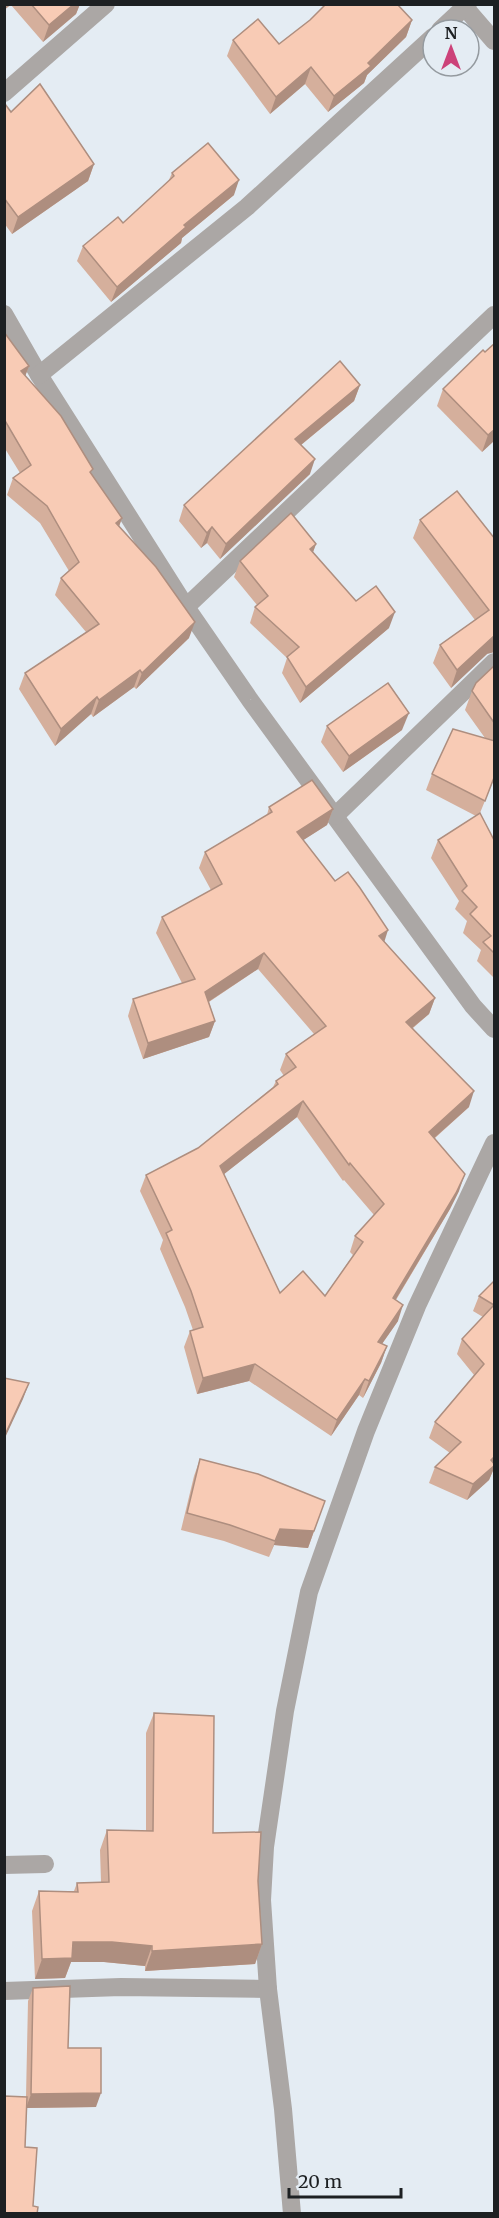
<svg xmlns="http://www.w3.org/2000/svg" width="499" height="2218" font-family="Merriweather,serif">
  <style>
    .lines { fill: none; stroke-linecap: round; stroke-linejoin: round }
    .minor { stroke: #aba7a5; stroke-width: 18 }
    .wall { fill: #d5af9c; fill-rule: evenodd }
    .shaded-wall { fill: #ae8e7f }
    .building { fill: #f8cbb5; stroke: #ae8e7f; stroke-width: 1.5; fill-rule: evenodd }
  </style>
  <rect width="100%" height="100%" fill="#e4ecf3"/>
  <g class="lines">
    <!-- minor -->
    <g class="minor">
      <path d="M462,4L494,41"/>
      <path d="M440,30L468,4"/>
      <path d="M4,93L106,4"/>
      <path d="M4,314L39,375L186,607L250,700L473,1006L494,1029"/>
      <path d="M39,375L247,207L433,37"/>
      <path d="M186,607L494,315"/>
      <path d="M335,816L494,662"/>
      <path d="M4,1865L45,1864"/>
      <path d="M4,1991L121,1987L268,1989"/>
      <path d="M292,2214L283,2109L268,1989L262,1900L265,1847L285,1711L309,1592L366,1431L417,1306L494,1143"/>
    </g>
  </g>
  <!-- wall -->
  <g class="wall">
    <path d="M4,4H80L76,14L43,42L11,5L4,10Z"/>
    <path d="M412,20L406,37L367,75L364,83L328,112L305,84L270,114L227,56L233,40L279,44Z"/>
    <path d="M4,105L11,112L94,164L88,181L12,234L4,223Z"/>
    <path d="M172,173L234,195L182,238L181,243L111,302L77,261L83,246L123,223L168,182Z"/>
    <path d="M4,332L29,366L25,376L91,475L122,518L119,526L189,638L136,689L134,687L93,717L91,714L55,746L19,689L25,673L86,632L55,595L61,578L69,571L40,523L7,495L13,478L20,473L4,447Z"/>
    <path d="M495,343V440L482,452L437,406L443,389Z"/>
    <path d="M360,385L354,401L301,445L310,474L220,559L207,543L201,548L179,521L184,505Z"/>
    <path d="M420,520L495,539L487,654L451,688L433,663L440,645L475,620L413,538Z"/>
    <path d="M316,544L313,552L356,601L389,628L300,703L282,673L287,658L250,623L255,607L257,605L234,577L240,561Z"/>
    <path d="M495,665V776L480,813L495,842V979L477,961L481,950L463,933L467,921L455,909L459,901L431,858L438,840L476,816L426,790L432,774L485,738L465,710L472,691Z"/>
    <path d="M327,726L402,730L343,772L321,742Z"/>
    <path d="M269,807L333,809L327,825L303,840L335,881L384,941L435,998L429,1014L413,1028L469,1107L435,1138L459,1191L450,1209L396,1300L398,1321L382,1344L387,1346L381,1363L363,1398L359,1395L331,1436L249,1381L197,1394L184,1347L190,1331L193,1330L185,1307L160,1249L163,1240L140,1191L146,1175L198,1148L273,1087L276,1081L284,1076L280,1070L286,1054L314,1034L258,969L209,1002L215,1021L209,1037L143,1059L128,1016L133,999L182,983L156,933L162,917L211,890L199,868L205,852L267,815ZM297,1117L343,1181L344,1180L374,1215L355,1236L350,1252L353,1255L325,1296L280,1293L224,1174Z"/>
    <path d="M495,1280V1466L489,1480L467,1500L429,1483L435,1467L450,1453L429,1438L435,1422L474,1375L457,1354L462,1339L483,1317L473,1311L479,1296Z"/>
    <path d="M200,1459L325,1501L308,1548L274,1545L269,1557L224,1541L181,1530L194,1476Z"/>
    <path d="M154,1713L213,1833L258,1881L262,1944L255,1964L145,1971V1966L104,1962H71L65,1978L35,1979L32,1911L39,1891H74L77,1883L101,1882L100,1850L107,1830L146,1831V1733Z"/>
    <path d="M33,1988L68,2048L96,2107L27,2108L25,2147L33,2206L4,2214L26,2097L28,2001Z"/>
  </g>
  <!-- shaded-wall -->
  <g class="shaded-wall">
    <path d="M4,4H11L4,10Z"/>
    <path d="M74,4H80L76,14L43,42L49,25Z"/>
    <path d="M412,20L406,37L367,75L364,83L328,112L334,96Z"/>
    <path d="M311,67L305,84L270,114L276,97Z"/>
    <path d="M94,164L88,181L12,234L18,217Z"/>
    <path d="M239,180L234,195L182,238L181,243L111,302L117,287L184,225Z"/>
    <path d="M29,366L23,382L21,371Z"/>
    <path d="M360,385L354,401L290,454L295,439Z"/>
    <path d="M495,429V440L482,452L488,435Z"/>
    <path d="M315,459L310,474L220,559L226,544Z"/>
    <path d="M122,518L116,535V523Z"/>
    <path d="M212,527L207,543L201,548L207,533Z"/>
    <path d="M316,544L310,560V549Z"/>
    <path d="M395,612L389,628L300,703L306,687Z"/>
    <path d="M195,622L189,638L136,689L142,673Z"/>
    <path d="M493,635H495V652L487,654L451,688L457,670Z"/>
    <path d="M140,670L134,687L93,717L99,700Z"/>
    <path d="M97,697L91,714L55,746L61,729Z"/>
    <path d="M409,713L402,730L343,772L349,756Z"/>
    <path d="M333,809L327,825L291,848L297,832Z"/>
    <path d="M388,930L383,946L379,936Z"/>
    <path d="M264,953L258,969L199,1008L205,992Z"/>
    <path d="M435,998L429,1014L400,1038L406,1022Z"/>
    <path d="M215,1021L209,1037L143,1059L148,1043Z"/>
    <path d="M474,1091L469,1107L423,1148L429,1132Z"/>
    <path d="M303,1101L297,1117L214,1182L220,1166Z"/>
    <path d="M465,1174L459,1191L450,1209L387,1314L393,1298Z"/>
    <path d="M403,1305L398,1321L372,1358L378,1342Z"/>
    <path d="M387,1346L381,1363L363,1398L369,1381Z"/>
    <path d="M255,1364L249,1381L197,1394L203,1378Z"/>
    <path d="M365,1379L359,1395L331,1436L337,1420Z"/>
    <path d="M29,1383L23,1399L4,1440V1437Z"/>
    <path d="M495,1456V1466L489,1480L467,1500L473,1484Z"/>
    <path d="M280,1529L314,1531L308,1548L274,1545L269,1557Z"/>
    <path d="M73,1942H112L152,1946L145,1966L104,1962H71L65,1978L35,1979L42,1959Z"/>
    <path d="M262,1944L255,1964L145,1971L152,1951Z"/>
    <path d="M101,2093L96,2107L26,2108L31,2094Z"/>
  </g>
  <!-- building -->
  <g class="building">
    <path d="M31,4H74L49,25Z"/>
    <path d="M326,4H397L412,20L368,63L371,66L334,96L311,67L276,97L233,40L258,19L279,44L310,20Z"/>
    <path d="M40,84L94,164L18,217L4,198V105L5,104L11,112Z"/>
    <path d="M208,143L239,180L184,225L186,227L117,287L83,246L118,217L123,223L174,176L172,173Z"/>
    <path d="M4,332L29,366L21,371L61,416L93,469L90,472L122,518L116,523L156,567L195,622L142,673L140,670L99,700L97,697L61,729L25,673L99,624L61,578L79,562L47,506L13,478L31,465L4,419Z"/>
    <path d="M495,343V429L488,435L443,389L483,350L485,352Z"/>
    <path d="M340,361L360,385L295,439L315,459L226,544L212,527L207,533L184,505Z"/>
    <path d="M457,491L495,539V635L457,670L440,645L489,610L420,520Z"/>
    <path d="M291,513L316,544L310,549L356,601L376,586L395,612L306,687L287,657L299,647L255,607L268,596L240,561Z"/>
    <path d="M495,665V724L472,691L476,683Z"/>
    <path d="M388,683L409,713L349,756L327,726Z"/>
    <path d="M453,729L495,741V775L485,801L432,774Z"/>
    <path d="M312,780L333,809L297,832L335,881L348,872L360,888L388,930L379,936L435,998L406,1022L474,1091L429,1132L465,1174L456,1193L393,1298L403,1305L378,1342L387,1346L369,1381L365,1379L337,1420L255,1364L203,1378L190,1331L203,1327L191,1291L166,1233L172,1230L146,1175L198,1148L278,1084L276,1081L296,1067L286,1054L326,1026L264,953L205,992L215,1021L148,1043L133,999L195,979L162,917L222,884L205,852L272,812L269,807ZM303,1101L349,1165L350,1163L384,1204L355,1236L363,1242L325,1296L303,1271L280,1293L220,1166Z"/>
    <path d="M480,813L495,842V954L483,942L491,936L470,914L477,907L462,891L467,886L438,840Z"/>
    <path d="M495,1280V1456L491,1460L495,1465L473,1484L435,1467L461,1442L435,1422L484,1364L462,1339L494,1305L479,1296Z"/>
    <path d="M4,1378L29,1383L4,1437Z"/>
    <path d="M200,1459L258,1474L325,1501L314,1531L280,1529L275,1541L230,1525L187,1513Z"/>
    <path d="M154,1713L214,1716L213,1833L261,1832L258,1881L262,1944L152,1951V1946L112,1942H73L72,1958L42,1959L39,1891L78,1892L77,1883L109,1882L107,1830L153,1831Z"/>
    <path d="M70,1986L68,2048H101V2093L31,2094L33,1988Z"/>
    <path d="M4,2096L27,2097L25,2147L37,2148L33,2206L38,2207L37,2214H4Z"/>
  </g>
  <!-- border -->
  <rect width="499" height="2218" fill="none" stroke="#1d2022" stroke-width="12"/>
  <!-- north arrow -->
  <g transform="translate(451 48)"><circle r="28" fill="#e4ecf3" stroke="#949a9f" stroke-width="1.5"/>
  <path d="M0-4.5L10 22L0 15L-10 22Z" fill="#cc4279"/>
  <text y="-9" font-size="16" font-weight="bold" text-anchor="middle" fill="#1d2022">N</text>
  </g>
  <!-- scale -->
  <path d="M289 2188v9h112v-9" fill="none" stroke="#1d2022" stroke-width="3"/>
  <text x="298" y="2188" font-size="18" fill="#1d2022" stroke="#e4ecf3" stroke-width="4.5" paint-order="stroke">20 m</text>
</svg>
